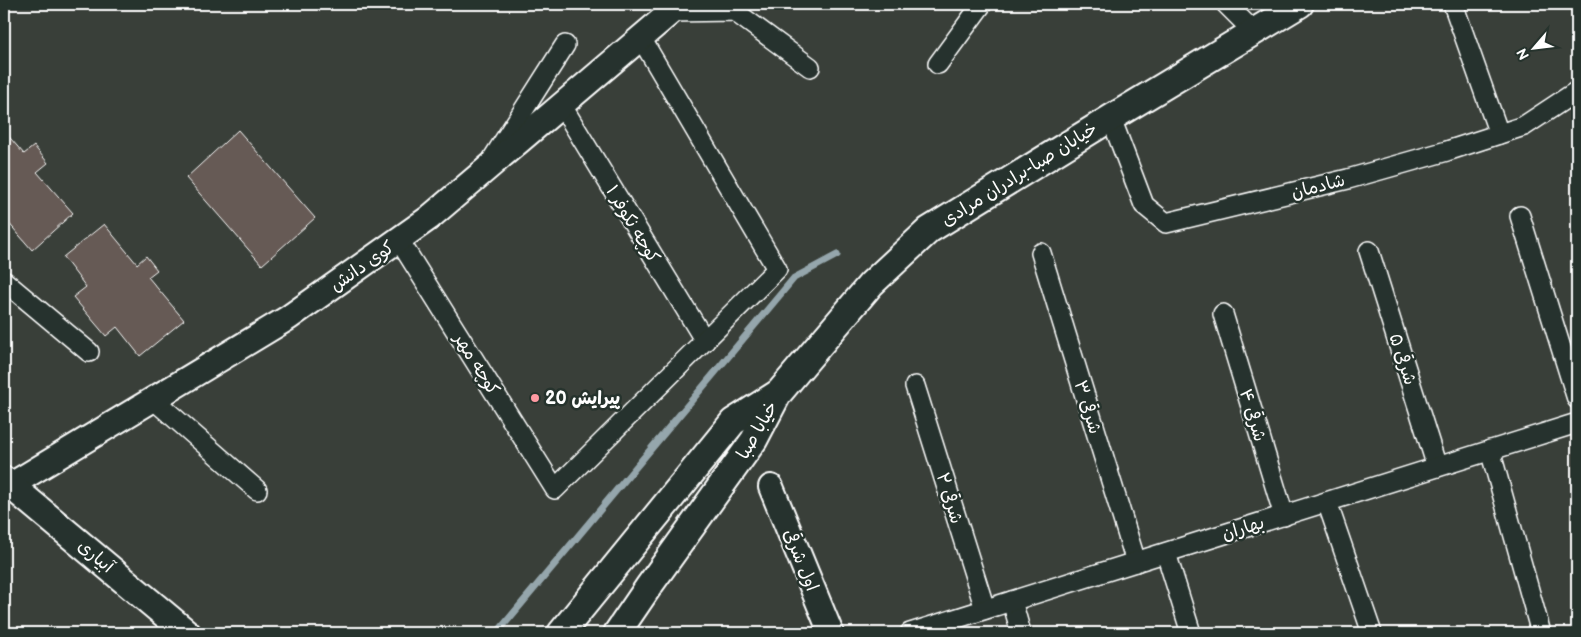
<svg xmlns="http://www.w3.org/2000/svg" width="1581" height="637" font-family="'Balsamiq Sans','Playpen Sans Arabic',sans-serif">
  <style>
    .lines { fill: none; stroke-linecap: round; stroke-linejoin: round }
    .stream { stroke: #95a6ac; stroke-width: 7 }
    .building { fill: #665a54; stroke: #fff }
    .minor-casing { stroke: #fff; stroke-width: 22 }
    .tertiary-casing { stroke: #fff; stroke-width: 28 }
    .secondary-casing { stroke: #fff; stroke-width: 30 }
    .minor { stroke: #26332d; stroke-width: 19 }
    .tertiary { stroke: #26332d; stroke-width: 24 }
    .secondary { stroke: #26332d; stroke-width: 26 }
    .poi-dot { fill: #ff9aa2; stroke: #26332d; stroke-width: 2 }
    .labels { text-anchor: middle; stroke-width: 5; stroke-linejoin: round; paint-order: stroke }
    .street-label { font-size: 18px; fill: #fff; stroke: #26332d }
    .poi-label { font-size: 18px; font-weight: bold; fill: #fff; stroke: #26332d; text-anchor: start }
  </style>
  <rect width="100%" height="100%" fill="#393f39"/>
  <filter id="ink" filterUnits="userSpaceOnUse"><feTurbulence type="fractalNoise" baseFrequency=".02" numOctaves="2"/><feDisplacementMap in="SourceGraphic" scale="10" xChannelSelector="R" yChannelSelector="G"/><feConvolveMatrix kernelMatrix="1 2 1 2 8 2 1 2 1" color-interpolation-filters="sRGB"/></filter>
  <g filter="url(#ink)">
    <g class="lines">
      <!-- stream -->
      <path class="stream" d="M497,633L794,278L837,255"/>
    </g>
    <!-- building -->
    <g class="building">
      <path d="M238,130L315,218L262,265L186,178Z"/>
      <path d="M4,131L24,154L34,146L48,163L37,172L73,213L32,250L7,221L4,224Z"/>
      <path d="M104,224L137,264L146,256L157,270L148,277L184,320L140,356L117,327L106,336L73,297L86,287L63,257Z"/>
    </g>
    <g class="lines">
      <defs>
        <g id="minor">
          <path d="M1226,4L1253,31"/>
          <path d="M1453,4L1499,134"/>
          <path d="M671,12L734,11L810,67"/>
          <path d="M938,64L982,4"/>
          <path d="M562,106L705,341"/>
          <path d="M1111,118L1144,205L1166,223L1348,179L1447,151L1524,126L1577,91"/>
          <path d="M493,158L565,45"/>
          <path d="M1520,216L1577,399"/>
          <path d="M399,240L555,489L777,269L641,38"/>
          <path d="M1369,251L1437,467"/>
          <path d="M1041,253L1136,562"/>
          <path d="M4,281L89,352"/>
          <path d="M1223,314L1284,516"/>
          <path d="M915,386L985,609"/>
          <path d="M153,399L257,490"/>
          <path d="M1490,450L1541,633"/>
          <path d="M1327,502L1372,633"/>
          <path d="M1166,553L1191,633"/>
          <path d="M1012,601L1021,633"/>
          <path d="M910,633L1577,423"/>
        </g>
        <g id="tertiary">
          <path d="M11,485L288,318L429,218L671,12L684,4"/>
          <path d="M771,487L831,633"/>
        </g>
        <g id="secondary">
          <path d="M4,480L187,633"/>
          <path d="M561,633L733,422L777,394"/>
          <path d="M617,633L649,586L754,440L778,394L871,284L929,230L1111,118L1300,4"/>
        </g>
      </defs>
      <!-- minor casing -->
      <use href="#minor" class="minor-casing"/>
      <!-- tertiary casing -->
      <use href="#tertiary" class="tertiary-casing"/>
      <!-- secondary casing -->
      <use href="#secondary" class="secondary-casing"/>
      <!-- minor -->
      <use href="#minor" class="minor"/>
      <!-- tertiary -->
      <use href="#tertiary" class="tertiary"/>
      <!-- secondary -->
      <use href="#secondary" class="secondary"/>
    </g>
  </g>
  <!-- markers -->
  <circle class="poi-dot" cx="535" cy="398" r="5"/>
  <g class="labels">
    <!-- street labels -->
    <g class="street-label">
      <text transform="translate(1019 174) rotate(-32)" y="6">خیابان صبا-برادران مرادی</text>
      <text transform="translate(1318 186) rotate(-14)" y="6">شادمان</text>
      <text transform="translate(633 224) rotate(59)" y="6">کوچه نکوفر ۱</text>
      <text transform="translate(362 266) rotate(-35)" y="6">کوی دانش</text>
      <text transform="translate(1403 359) rotate(72)" y="6">۵ شرقی</text>
      <text transform="translate(477 364) rotate(58)" y="6">کوچه مهر</text>
      <text transform="translate(1088 407) rotate(73)" y="6">۳ شرقی</text>
      <text transform="translate(1253 415) rotate(73)" y="6">۴ شرقی</text>
      <text transform="translate(757 430) rotate(-60)" y="6">خیابا صبا</text>
      <text transform="translate(950 498) rotate(73)" y="6">۲ شرقی</text>
      <text transform="translate(1243 528) rotate(-17)" y="6">بهاران</text>
      <text transform="translate(96 556) rotate(40)" y="6">آبیاری</text>
      <text transform="translate(801 560) rotate(68)" y="6">اول شرقی</text>
    </g>
    <!-- poi labels -->
    <g class="poi-label">
      <text x="545" y="404">پیرایش 20</text>
    </g>
  </g>
  <!-- margin -->
  <rect width="1581" height="637" fill="none" stroke="#26332d" stroke-width="20"/>
  <rect x="10" y="10" width="1561" height="617" fill="none" stroke="#fff" stroke-width="2" filter="url(#ink)"/>
  <!-- north arrow -->
  <g transform="translate(1534 48) rotate(242)" stroke="#26332d" stroke-width="4" paint-order="stroke">
  <path d="M0-4L9 19L0 12L-9 19Z" fill="#ffffff"/>
  <text y="-8" font-size="14" font-weight="bold" text-anchor="middle" fill="#ffffff">N</text>
  </g>
</svg>
